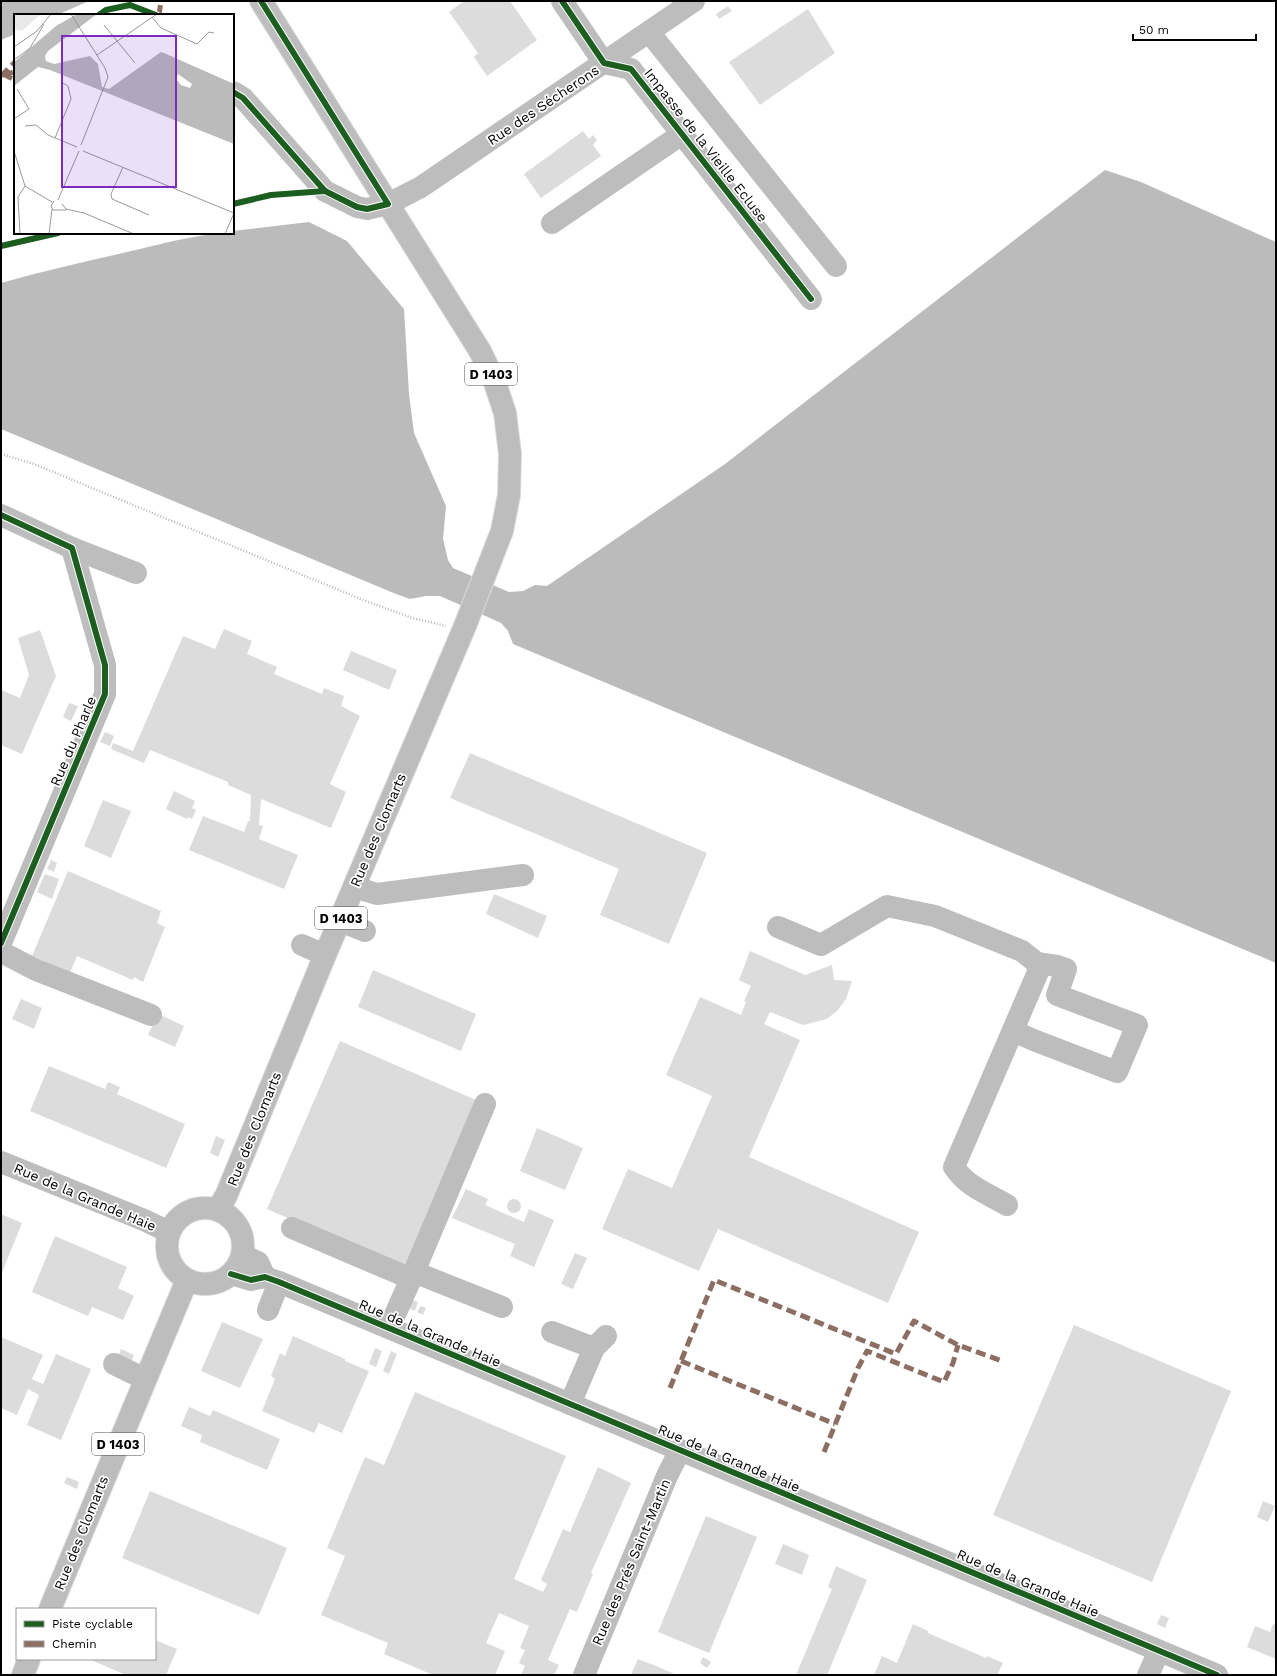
<svg xmlns="http://www.w3.org/2000/svg" width="1277" height="1676" font-family="'Work Sans',sans-serif">
  <style>
    .water { fill: #bbb }
    .building { fill: #dcdcdc }
    .lines { fill: none; stroke-linecap: round; stroke-linejoin: round }
    .major-casing { stroke: #dbdbdb; stroke-width: 24 }
    .path { stroke: #b8b8b8; stroke-width: 2.5; stroke-dasharray: 1 2; stroke-linecap: butt }
    .minor { stroke: #bdbdbd; stroke-width: 22 }
    .major { stroke: #bdbdbd; stroke-width: 22 }
    .quiet { stroke: #8d6e63; stroke-width: 5; stroke-dasharray: 10 5; stroke-linecap: butt }
    .cycleway-casing { stroke: #fff; stroke-width: 8 }
    .cycleway { stroke: #1b5e20; stroke-width: 6 }
    .labels { text-anchor: middle; stroke-width: 3.5; stroke-linejoin: round; paint-order: stroke }
    .shield { fill: #fff; stroke: #4c4c4c; stroke-width: 1 }
    .shield-label { font-size: 13px; font-weight: bold; fill: #000 }
    .street-label { font-size: 14px; fill: #000; stroke: #fff }
    .inset-road { fill: none; stroke: #999; stroke-width: 1 }
    .view { fill: #7b2cbf; fill-opacity: 0.15; stroke: #7b2cbf; stroke-width: 2 }
    .inset-edge { fill: none; stroke: #000; stroke-width: 2 }
  </style>
  <rect width="100%" height="100%" fill="#fff"/>
  <!-- water -->
  <g class="water">
    <path d="M1,1H89L57,15H15V34L1,40Z"/>
    <path d="M1105,170L1141,182L1276,242V963L513,644L508,631L501,623L490,618L440,596H426L410,599L396,594L1,429V283C47,270 93,260 140,249C170,242 202,233 233,233V231L241,230L309,222L347,241L404,309L409,394L414,433L446,506L443,539L448,560L453,568L509,592L523,591L535,585L547,586L725,464Z"/>
  </g>
  <!-- building -->
  <g class="building">
    <path d="M464,1H510L537,40L487,76L474,57L478,53L449,12Z"/>
    <path d="M728,6L732,11L719,19L716,14Z"/>
    <path d="M808,9L835,53L760,105L729,62Z"/>
    <path d="M583,131L589,139L593,135L597,140L593,145L601,156L541,198L524,174Z"/>
    <path d="M224,629L252,641L247,654L277,667L274,674L322,694L324,688L344,696L341,706L360,716L330,784L346,792L331,828L261,799L259,825L263,826L259,839L298,855L284,889L189,850L203,816L244,832L248,821H250L251,795L228,785V782L150,750L144,763L111,749L113,743L133,751L183,636L215,649Z"/>
    <path d="M40,630L56,676L22,754L1,745V690L20,698L29,675L18,638Z"/>
    <path d="M351,651L397,670L389,690L343,670Z"/>
    <path d="M69,703L78,706L71,721L63,717Z"/>
    <path d="M105,732L114,736L110,746L100,742Z"/>
    <path d="M470,753L707,853L669,944L600,915L619,869L450,798Z"/>
    <path d="M174,791L195,801L192,808L196,810L192,819L188,817L187,819L166,809Z"/>
    <path d="M103,800L131,811L111,858L84,846Z"/>
    <path d="M51,860L57,863L54,872L47,869Z"/>
    <path d="M68,871L161,911L157,923L165,927L143,982L134,977L133,980L77,956L70,973L32,956Z"/>
    <path d="M45,874L59,879L52,899L37,892Z"/>
    <path d="M494,894L547,916L538,938L486,914Z"/>
    <path d="M750,951L805,975L832,965L834,980L852,981L846,999L838,1010L827,1019L803,1025L770,1012L764,1024L800,1040L749,1157L919,1232L888,1303L718,1229L699,1271L602,1229L628,1169L672,1188L712,1096L666,1075L700,997L741,1015L746,1002L744,1001L751,986L739,980Z"/>
    <path d="M373,970L476,1014L461,1051L358,1007Z"/>
    <path d="M21,999L42,1008L34,1029L12,1019Z"/>
    <path d="M158,1014L184,1026L175,1047L148,1035Z"/>
    <path d="M340,1041L476,1100L405,1269L267,1209Z"/>
    <path d="M49,1066L105,1089L108,1082L120,1087L117,1094L185,1124L166,1168L30,1111Z"/>
    <path d="M537,1128L583,1148L565,1190L520,1171Z"/>
    <path d="M216,1136L225,1140L218,1157L210,1153Z"/>
    <path d="M466,1189L488,1199L485,1205L524,1222L529,1209L554,1220L534,1267L510,1256L515,1244L452,1218Z"/>
    <circle cx="514" cy="1206" r="7"/>
    <path d="M1,1214L22,1223L1,1275Z"/>
    <path d="M55,1236L127,1267L118,1288L134,1296L123,1320L92,1307L88,1316L32,1292Z"/>
    <path d="M575,1253L587,1258L573,1289L561,1284Z"/>
    <path d="M411,1299L418,1302L415,1311L408,1308Z"/>
    <path d="M421,1306L426,1308L423,1315L417,1312Z"/>
    <path d="M222,1322L263,1339L240,1388L201,1371Z"/>
    <path d="M1074,1325L1231,1391L1152,1582L993,1515Z"/>
    <path d="M293,1336L345,1359V1361L369,1371L342,1433L319,1423L314,1433L262,1411L275,1379L271,1376L280,1353L285,1356Z"/>
    <path d="M1,1337L43,1355L32,1379L43,1384L56,1354L91,1369L61,1440L27,1425L39,1395L28,1389L17,1415L1,1408Z"/>
    <path d="M375,1348L382,1351L376,1367L369,1364Z"/>
    <path d="M121,1349L134,1355L131,1363L118,1357Z"/>
    <path d="M391,1351L397,1354L389,1374L383,1371Z"/>
    <path d="M415,1392L566,1456L514,1579L543,1592L547,1584L541,1580L563,1529L570,1532L598,1467L631,1483L591,1573L593,1574L577,1612L570,1609L548,1660L559,1665L554,1675H521L525,1666L519,1663L525,1650L520,1648L529,1626L499,1613L486,1643L505,1651L495,1675H433L384,1654L388,1643L321,1615L345,1556L327,1548L365,1457L384,1465Z"/>
    <path d="M189,1407L210,1416L213,1410L280,1439L267,1470L200,1442L202,1435L181,1426Z"/>
    <path d="M67,1477L79,1482L77,1489L64,1483Z"/>
    <path d="M150,1491L287,1548L259,1615L122,1558Z"/>
    <path d="M1263,1501L1275,1506L1268,1522L1257,1517Z"/>
    <path d="M706,1516L757,1537L709,1653L658,1632Z"/>
    <path d="M783,1544L809,1555L802,1575L775,1564Z"/>
    <path d="M836,1566L867,1580L827,1675H796L832,1589L828,1587Z"/>
    <path d="M1161,1615L1169,1618L1165,1628L1157,1624Z"/>
    <path d="M913,1624L928,1631V1633L986,1658L987,1656L1003,1663L997,1675H874L882,1656L897,1663Z"/>
    <path d="M1273,1624L1276,1625V1659L1247,1647L1255,1626L1270,1632Z"/>
    <path d="M155,1640L177,1649L166,1675H126L91,1660V1659H155Z"/>
    <path d="M703,1657L711,1662L707,1668L700,1663Z"/>
    <path d="M638,1659L656,1666L677,1675H631Z"/>
  </g>
  <g class="lines">
    <defs>
      <g id="major">
        <circle cx="205" cy="1246" r="38"/>
        <path d="M217,1210L226,1196L325,955L465,626L502,531L509,495L510,454L505,413L494,380L480,351L261,1"/>
        <path d="M50,1609L187,1280"/>
        <path d="M23,1675L29,1659"/>
      </g>
    </defs>
    <!-- major casing -->
    <use href="#major" class="major-casing"/>
    <!-- path -->
    <path class="path" d="M1,454L34,464L363,600L412,618L446,626"/>
    <!-- minor -->
    <g class="minor">
      <path d="M562,1L604,63L631,69L811,299"/>
      <path d="M649,32L836,266"/>
      <path d="M233,92L243,98L325,191L357,207L367,209L388,204L421,187L694,1"/>
      <path d="M552,223L682,134"/>
      <path d="M1,515L72,548L105,665V694L1,943"/>
      <path d="M72,548L136,573"/>
      <path d="M354,887L377,894L523,875"/>
      <path d="M340,921L365,931"/>
      <path d="M778,927L821,945L887,906L935,916L1022,951L1037,963L1038,972L954,1167C966,1186 988,1194 1007,1205"/>
      <path d="M302,945L325,955"/>
      <path d="M1,952L36,970L151,1015"/>
      <path d="M1013,1031L1036,1041L1117,1072L1137,1025L1057,995L1066,969L1057,966L1037,963"/>
      <path d="M1,1162L144,1220L169,1232"/>
      <path d="M292,1228L412,1279"/>
      <path d="M242,1255L258,1262L265,1277"/>
      <path d="M414,1272L502,1307"/>
      <path d="M231,1274L251,1280L265,1277L279,1282L1217,1675"/>
      <path d="M268,1310L279,1282"/>
      <path d="M389,1328L414,1272L485,1104"/>
      <path d="M552,1332L594,1348"/>
      <path d="M114,1364L145,1379"/>
      <path d="M570,1404L594,1348L606,1336"/>
      <path d="M584,1675L667,1476L680,1450"/>
      <path d="M1148,1675L1159,1651"/>
    </g>
    <!-- major -->
    <use href="#major" class="major"/>
    <!-- quiet -->
    <g class="quiet">
      <path d="M159,15L161,1"/>
      <path d="M3,74L15,80"/>
      <path d="M3,74L15,72"/>
      <path d="M1,76L15,62"/>
      <path d="M681,1361L835,1424"/>
      <path d="M670,1388L714,1280L896,1354L914,1321L958,1345L1002,1361"/>
      <path d="M824,1452L858,1368L867,1351L944,1382L953,1363L958,1345"/>
    </g>
    <defs>
      <g id="cycleway">
        <path d="M562,1L604,63L631,69L811,299"/>
        <path d="M99,15L106,10L130,5L156,15"/>
        <path d="M233,92L243,98L325,191L357,207L367,209L388,204L261,1"/>
        <path d="M233,204L271,195L325,191"/>
        <path d="M1,246L58,233"/>
        <path d="M1,515L72,548L105,665V694L1,943"/>
        <path d="M231,1274L251,1280L265,1277L279,1282L1217,1675"/>
      </g>
    </defs>
    <!-- cycleway casing -->
    <use href="#cycleway" class="cycleway-casing"/>
    <!-- cycleway -->
    <use href="#cycleway" class="cycleway"/>
  </g>
  <g class="labels">
    <!-- shield labels -->
    <g class="shield">
      <rect x="465" y="363" width="52" height="22" rx="3"/>
      <rect x="315" y="907" width="52" height="22" rx="3"/>
      <rect x="92" y="1433" width="52" height="22" rx="3"/>
    </g>
    <g class="shield-label">
      <text x="491" y="379">D 1403</text>
      <text x="341" y="923">D 1403</text>
      <text x="118" y="1449">D 1403</text>
    </g>
    <!-- street labels -->
    <g class="street-label">
      <text transform="translate(543 105) rotate(-34)" y="5">Rue des Sécherons</text>
      <text transform="translate(706 145) rotate(52)" y="5">Impasse de la Vieille Ecluse</text>
      <text transform="translate(73 741) rotate(-67)" y="5">Rue du Pharle</text>
      <text transform="translate(378 830) rotate(-67)" y="5">Rue des Clomarts</text>
      <text transform="translate(254 1129) rotate(-68)" y="5">Rue des Clomarts</text>
      <text transform="translate(85 1197) rotate(23)" y="5">Rue de la Grande Haie</text>
      <text transform="translate(430 1333) rotate(23)" y="5">Rue de la Grande Haie</text>
      <text transform="translate(729 1458) rotate(23)" y="5">Rue de la Grande Haie</text>
      <text transform="translate(81 1533) rotate(-68)" y="5">Rue des Clomarts</text>
      <text transform="translate(631 1562) rotate(-67)" y="5">Rue des Prés Saint-Martin</text>
      <text transform="translate(1028 1583) rotate(23)" y="5">Rue de la Grande Haie</text>
    </g>
  </g>
  <!-- overview -->
  <g transform="translate(14 14)">
    <rect width="220" height="220" fill="#fff"/>
    <path d="M0,0H27L8,17L0,15Z" fill="#e9e9e9"/>
    <path d="M63,0H83L34,37L31,42L32,47L40,50L76,42L84,50L88,73L95,75L147,38L150,39L220,70V130L36,56L24,53L0,72V48L42,12ZM164,60L178,70L176,74L167,71L162,65Z" fill="#bbb" fill-rule="evenodd"/>
    <path class="inset-road" d="M57,0L91,54L94,63L67,131M138,3L147,14L183,30L195,18L200,19M90,11L121,49M0,33L23,17L37,0M83,41L143,0M0,46L16,34L30,10M0,105L15,95L3,75M11,112L22,111L34,121L63,133M41,124L57,85L54,72L47,68M0,137L11,172L38,188M69,137L220,199M109,153L97,180L98,185L135,201M44,186L65,137M40,187L37,192L39,196H52M48,190L52,195L70,199L120,220M6,220L4,183L11,172M35,220L38,195M211,220L220,199"/>
    <path class="view" d="M48,22H162V173H48Z"/>
    <rect width="220" height="220" class="inset-edge"/>
  </g>
  <!-- border -->
  <rect width="1277" height="1676" fill="none" stroke="#000000" stroke-width="4"/>
  <!-- legend -->
  <rect x="16" y="1608" width="140" height="52" fill="#ffffff" stroke="#999999"/>
  <rect x="24" y="1621" width="20" height="6" fill="#1b5e20" stroke="#999999"/>
  <text x="52" y="1628" font-size="12" fill="#000000">Piste cyclable</text>
  <rect x="24" y="1641" width="20" height="6" fill="#8d6e63" stroke="#999999"/>
  <text x="52" y="1648" font-size="12" fill="#000000">Chemin</text>
  <!-- scale -->
  <path d="M1133 34v6h123v-6" fill="none" stroke="#000000" stroke-width="2"/>
  <text x="1139" y="34" font-size="12" fill="#000000" stroke="#ffffff" stroke-width="3" paint-order="stroke">50 m</text>
</svg>
